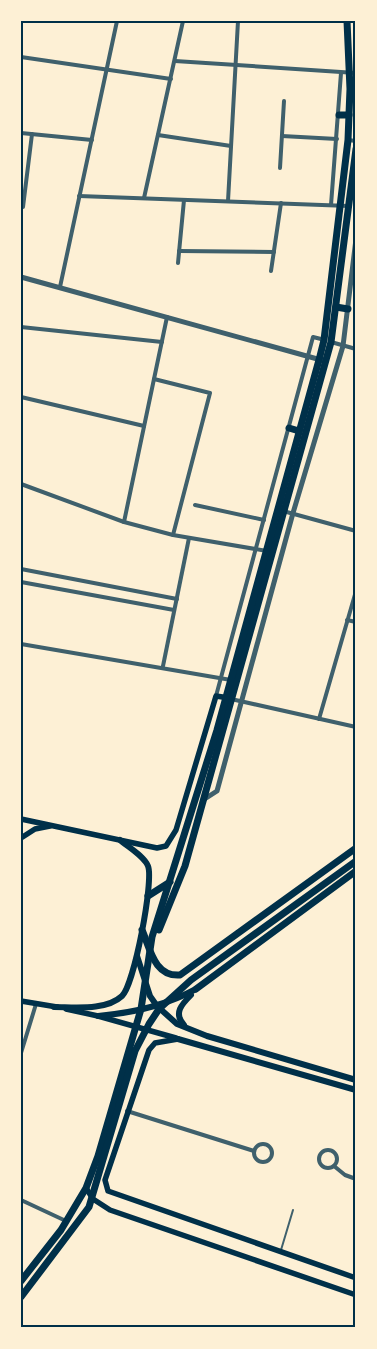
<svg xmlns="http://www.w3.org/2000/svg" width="377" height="1349" font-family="Jost,sans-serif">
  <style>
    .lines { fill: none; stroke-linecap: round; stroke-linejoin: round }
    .service { stroke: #3f606c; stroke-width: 2 }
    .minor { stroke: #3f606c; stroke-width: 4 }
    .tertiary { stroke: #3f606c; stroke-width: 5 }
    .secondary { stroke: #003049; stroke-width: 5.5 }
    .primary { stroke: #003049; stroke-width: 6 }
    .trunk { stroke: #003049; stroke-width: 7 }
    .neatline { fill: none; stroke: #003049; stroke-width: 2 }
  </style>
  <rect width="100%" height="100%" fill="#fdf0d5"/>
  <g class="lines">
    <!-- service -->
    <path class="service" d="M281,1250L293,1210"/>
    <!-- minor -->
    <g class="minor">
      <path d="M21,57L171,79"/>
      <path d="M175,61L356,73"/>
      <path d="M21,133L92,140"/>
      <path d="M158,135L231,146"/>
      <path d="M282,136L337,139"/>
      <path d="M348,140L356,141"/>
      <path d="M280,168L284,101"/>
      <path d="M79,196L349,206"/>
      <path d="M144,198L183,21"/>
      <path d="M228,201L238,21"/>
      <path d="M331,205L341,73"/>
      <path d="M23,207L32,134"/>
      <path d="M179,251L274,252"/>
      <path d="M178,263L184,200"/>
      <path d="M271,271L281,203"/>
      <path d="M60,287L117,21"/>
      <path d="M21,327L162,342"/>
      <path d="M331,342L356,349"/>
      <path d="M154,379L210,393L173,535"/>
      <path d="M21,397L144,426"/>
      <path d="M21,484L124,522L173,535L267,551"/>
      <path d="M195,505L264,520"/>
      <path d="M283,511L356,531"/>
      <path d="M124,522L167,317"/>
      <path d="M21,569L177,599"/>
      <path d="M21,582L174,610"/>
      <path d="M347,620L356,622"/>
      <path d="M21,644L231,680"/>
      <path d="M163,666L189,538"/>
      <path d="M216,696L313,337L325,340"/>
      <path d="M231,699L356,727"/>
      <path d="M319,719L356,591"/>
      <path d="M21,1053L36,1004"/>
      <path d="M127,1111L254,1151"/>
      <circle cx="263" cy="1153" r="9"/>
      <circle cx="328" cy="1159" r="9"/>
      <path d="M334,1166L345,1175L356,1179"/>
      <path d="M21,1200L66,1221"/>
    </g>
    <!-- tertiary -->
    <g class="tertiary">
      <path d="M21,277L321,360"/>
      <path d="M203,800L217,791L293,513L343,346L356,239"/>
    </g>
    <!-- secondary -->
    <g class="secondary">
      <path d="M21,819L157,848L166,846L176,830L216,696L229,698"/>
      <path d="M21,838L35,829L50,826"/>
      <path d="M21,1001L57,1007"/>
      <path d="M66,1009L98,1016L176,1038"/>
      <path d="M178,1039L155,1043L149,1050L105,1180L108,1191L356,1278"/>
      <path d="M86,1188L93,1199L110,1210L356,1295"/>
    </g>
    <!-- primary -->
    <g class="primary">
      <path d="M137,956L150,996L157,1006L177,1024L207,1036L356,1080"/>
      <path d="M54,1007C74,1007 106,1011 122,996C134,985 154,881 148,866C144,856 128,847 120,840"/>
      <path d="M98,1016C133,1013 165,1006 196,989"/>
      <path d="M184,1025C173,1013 182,1004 191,995"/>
      <path d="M178,1039L356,1090"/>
    </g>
    <!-- trunk -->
    <g class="trunk">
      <path d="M339,115H349"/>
      <path d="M336,307L348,309"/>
      <path d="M289,428L299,431"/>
      <path d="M148,896L170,882"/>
      <path d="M142,930C150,948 154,977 180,975L356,848"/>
      <path d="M159,930L185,866L331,342L356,149"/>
      <path d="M196,989L356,871"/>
      <path d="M21,1281L61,1230L86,1188L98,1156L141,1009L152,937L217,730L319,360L324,340L348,140L350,89L347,21"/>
      <path d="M21,1297L89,1207L135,1051L149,1024L159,1009L191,980L356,861"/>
    </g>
  </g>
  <!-- border -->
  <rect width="377" height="1349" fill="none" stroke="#fdf0d5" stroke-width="45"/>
  <rect x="22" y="22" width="332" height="1304" class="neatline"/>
</svg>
